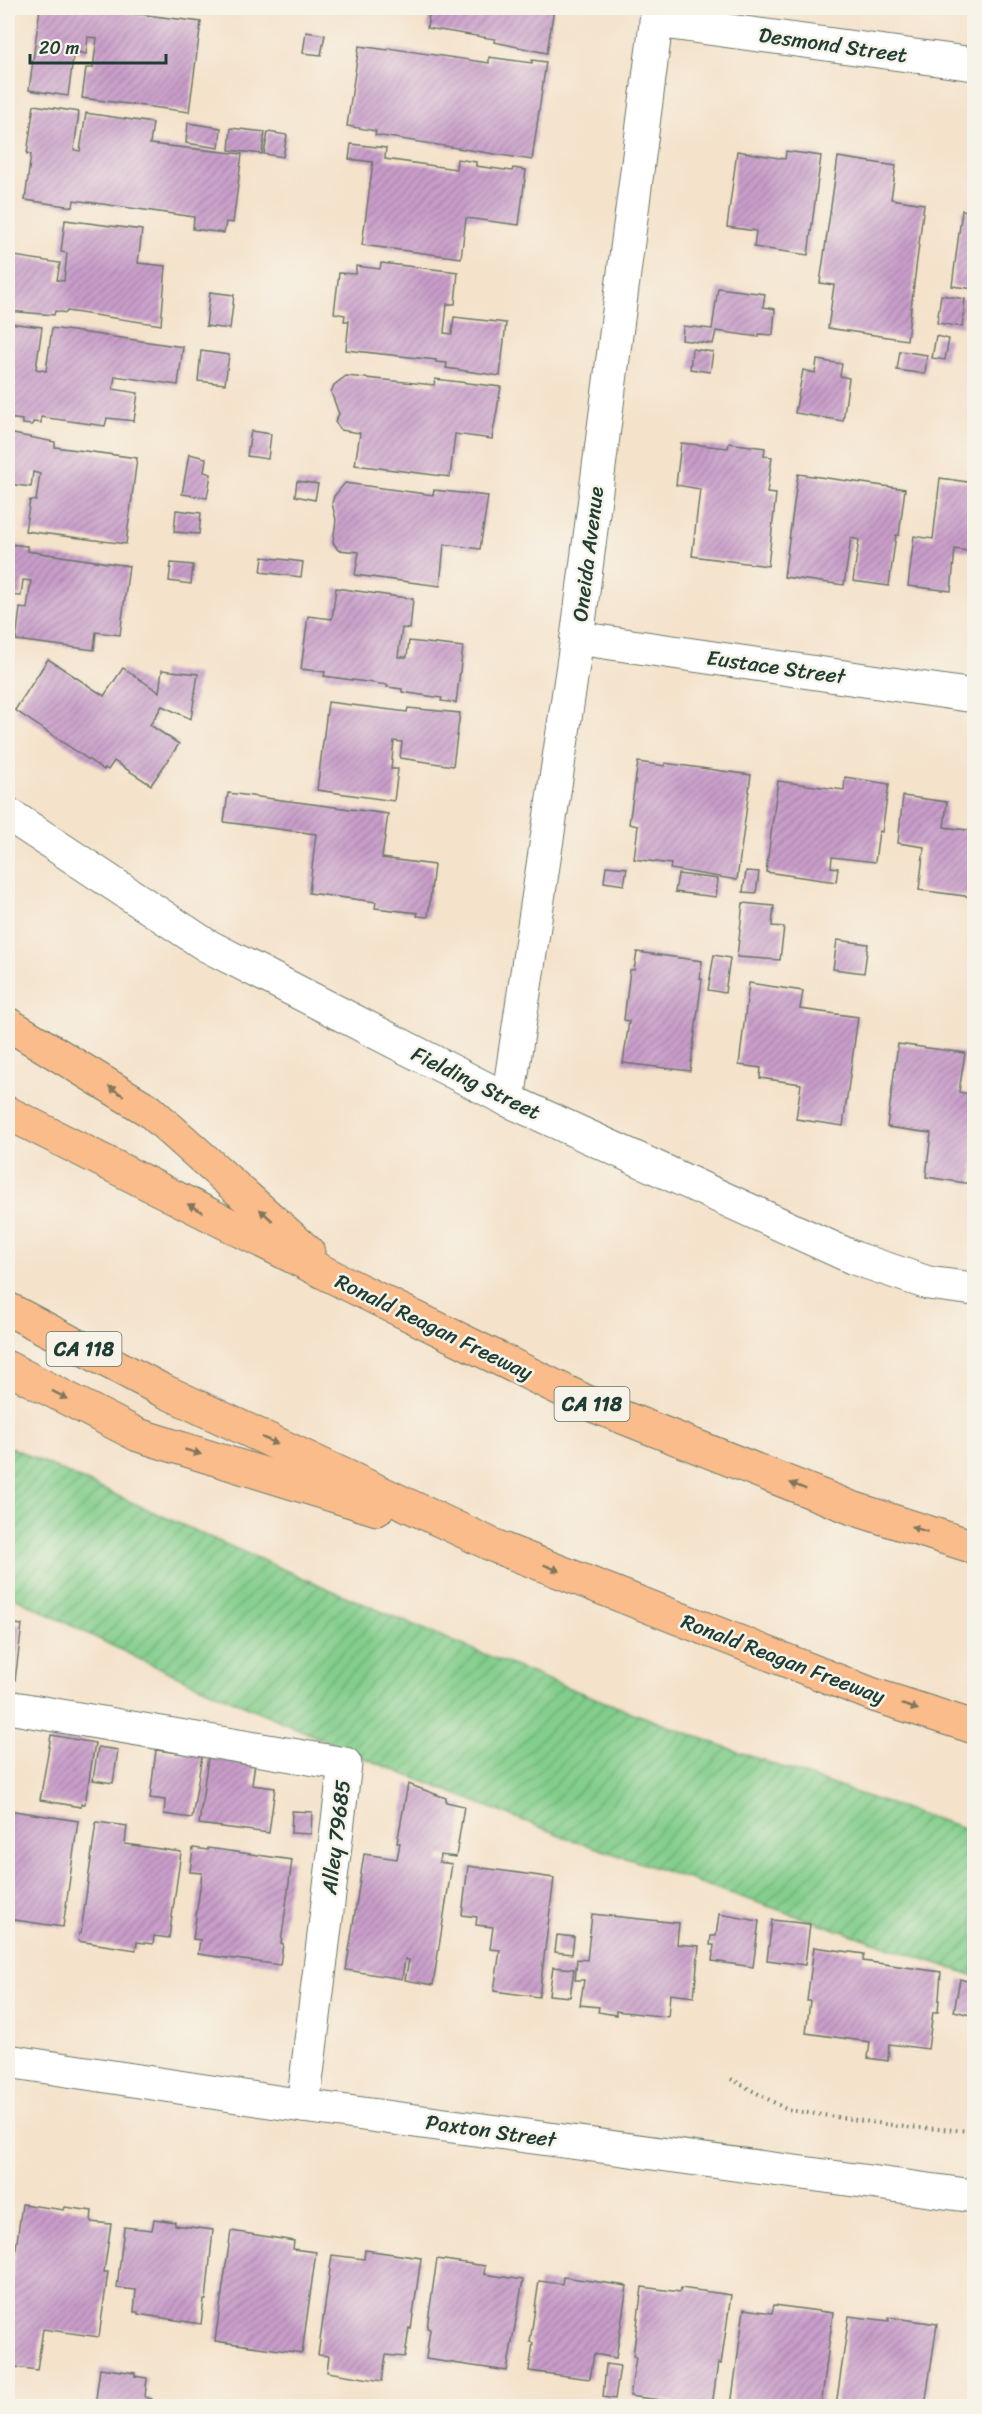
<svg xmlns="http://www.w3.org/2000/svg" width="982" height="2414" font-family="Sriracha,sans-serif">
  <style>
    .garden { fill: url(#garden-furrows); stroke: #508660; stroke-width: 1.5 }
    .building { fill: url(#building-hatch) }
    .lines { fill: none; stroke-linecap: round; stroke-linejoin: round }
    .minor-casing { stroke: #6a7768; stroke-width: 35 }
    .highway-casing { stroke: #6a7768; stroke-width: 35 }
    .path { stroke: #6a7768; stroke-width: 4; stroke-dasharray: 1.5 4.5; stroke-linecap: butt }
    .minor { stroke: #fff; stroke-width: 33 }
    .highway { stroke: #f9bc8a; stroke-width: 33 }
    .oneway { fill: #81765b }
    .labels { text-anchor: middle; stroke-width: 5; stroke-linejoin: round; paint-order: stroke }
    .shield { fill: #f7f3e8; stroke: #60746a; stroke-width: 1.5 }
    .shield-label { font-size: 20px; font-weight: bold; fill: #1f3d34 }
    .street-label { font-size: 21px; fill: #1f3d34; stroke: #f7f3e8 }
  </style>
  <defs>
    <pattern id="garden-furrows" width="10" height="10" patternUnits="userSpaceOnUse" patternTransform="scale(1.5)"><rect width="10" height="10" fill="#82ce8b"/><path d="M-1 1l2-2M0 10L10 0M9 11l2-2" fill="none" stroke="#6aa872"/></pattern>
    <pattern id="building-hatch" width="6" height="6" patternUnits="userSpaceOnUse" patternTransform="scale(1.5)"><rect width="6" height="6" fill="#c99eca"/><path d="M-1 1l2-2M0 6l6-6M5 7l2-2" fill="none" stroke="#a382a5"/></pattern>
  </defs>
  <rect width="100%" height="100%" fill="#f7f3e8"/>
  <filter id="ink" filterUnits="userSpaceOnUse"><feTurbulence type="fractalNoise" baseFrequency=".0167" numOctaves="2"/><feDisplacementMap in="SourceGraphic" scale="12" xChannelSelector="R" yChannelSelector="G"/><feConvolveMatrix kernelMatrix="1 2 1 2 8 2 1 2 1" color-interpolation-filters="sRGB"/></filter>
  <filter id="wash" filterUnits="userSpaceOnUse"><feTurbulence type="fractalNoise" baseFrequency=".008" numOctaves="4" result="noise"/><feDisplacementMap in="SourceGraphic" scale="24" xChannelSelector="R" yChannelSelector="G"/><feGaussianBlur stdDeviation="1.35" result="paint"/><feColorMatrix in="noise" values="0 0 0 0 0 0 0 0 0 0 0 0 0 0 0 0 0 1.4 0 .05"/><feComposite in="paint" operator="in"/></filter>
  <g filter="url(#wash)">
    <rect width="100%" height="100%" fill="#f4e2ca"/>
    <!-- garden -->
    <path class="garden" d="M8,1446C323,1591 642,1728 974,1831V1976L570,1839L369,1760L139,1659L8,1594Z"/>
    <g id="blocks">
      <!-- building -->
      <g class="building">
        <path d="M40,8H91L201,22L189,112L82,98L86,68H93L97,38L88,37L86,54L74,51L68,96L29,90Z"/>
        <path d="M430,8H554L547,53L494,42L495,39L427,28Z"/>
        <path d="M306,32L325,35L321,55L303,53Z"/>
        <path d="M359,46L388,50V48L489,63V57L532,63V60L546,62L532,160L375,135L376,131L347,126Z"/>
        <path d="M34,105L79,112L74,150L80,151L86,113L153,123L150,144L242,154L233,223L226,222L224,233L193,229L194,217L74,200L73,207L25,200L31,154H27Z"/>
        <path d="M188,123L221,128L219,148L186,143Z"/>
        <path d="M231,128L265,132L262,154L229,150Z"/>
        <path d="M268,132L287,135L283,157L264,154Z"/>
        <path d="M351,144L386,148L385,159L456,169L457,159L476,162V166L512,171L513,168L526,170L519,225L466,218L461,258L362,245L373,162L349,159Z"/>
        <path d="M737,151L785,159L786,151L821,156L808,255L754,247L756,231L727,227Z"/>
        <path d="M838,157L896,166L891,199L924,204L907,340L828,328L834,285L820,283Z"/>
        <path d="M962,210L974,212V289L952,286Z"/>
        <path d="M65,220L142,230L138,263L166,266L161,325L67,311L66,313L55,311L54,315L8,311V255L60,263L57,280L64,281L67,253L61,252Z"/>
        <path d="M381,263L458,272L455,304H447L444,333L452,334L454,317L506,323L500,376L446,368L447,363L436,362V360L346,350L349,321H344L345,315L334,313L339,273L356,274V266L380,269Z"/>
        <path d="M718,288L765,294L763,307L775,309L773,335L759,334V337L716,331L713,344L682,340L683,326L712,329Z"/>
        <path d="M210,292L234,295L230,329L206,326Z"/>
        <path d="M941,295L965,299L962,327L937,323Z"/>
        <path d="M8,323L42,327L36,369L46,371L52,328L183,347L178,385L115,376L113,389L138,393L134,421L107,418L105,426L41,417V423L33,422L32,425L22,424V420L8,418Z"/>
        <path d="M936,336L949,339L945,360L932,358Z"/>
        <path d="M692,349L713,352L710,372L690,369Z"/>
        <path d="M201,351L229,355L225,384L198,381Z"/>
        <path d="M900,351L927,355L925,374L897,370Z"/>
        <path d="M817,360L842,364L840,376L849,378L843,421L795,413L803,370L815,373Z"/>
        <path d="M346,376L434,385L435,379L501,387L492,439L455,434L450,477L355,465L360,433L341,430L335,422L339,414L331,392L334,385Z"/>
        <path d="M251,431L271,434L268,459L247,456Z"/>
        <path d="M8,433L55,442V447L137,458L126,544L25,531L30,500L36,501L40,474L33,472L31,487L8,484Z"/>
        <path d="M681,443L728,448L729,443L765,448L764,456L772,457L767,493L776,494L768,566L692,556L700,489L676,485Z"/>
        <path d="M189,454L206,458L204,472L211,474L207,498L182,494Z"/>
        <path d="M798,474L905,489L899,535H896L889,586L853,581L859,540L851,538L844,585L784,577Z"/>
        <path d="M940,478L974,483V552L955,549L951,591L908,586L914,536L933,539Z"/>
        <path d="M297,481L318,484L315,500L295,496Z"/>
        <path d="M345,483L433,495L434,490L488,496L480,549L444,544L440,586L355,575L359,552L338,550L333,542L336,520L332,503L334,496Z"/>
        <path d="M176,510L201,513L199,534L174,532Z"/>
        <path d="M8,544L27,546V551L129,566L120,635L96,632L94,650L16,640L20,608L27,609L31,581L23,580L21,596L8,595Z"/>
        <path d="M263,557L303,562L301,577L261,572Z"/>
        <path d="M171,563L193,565L191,584L169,581Z"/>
        <path d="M336,588L413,599L410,629L402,628L398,657H407L409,641L463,647L456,703L441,701L442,698L402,692V689L387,687L388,685L324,676L325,672L301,669L308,616L332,619Z"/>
        <path d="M48,659L104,696L123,668L159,692L162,670L198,674L191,719L162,706L150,725L179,744L151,785L114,761L108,770L105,768L104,770L15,710Z"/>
        <path d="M328,702L407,712L408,708L460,713L453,766L400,758L402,742L394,741L391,769H398L394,801L317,790Z"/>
        <path d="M638,762L665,766V763L751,775L737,880L670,869L671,864L634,859L638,826L629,824Z"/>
        <path d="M845,777L889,784L882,832L879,831L875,862L832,857L831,867L838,868L836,882L766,872L778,781L844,790Z"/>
        <path d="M228,793L388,814L382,858L434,865L428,917L417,916L418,913L375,908L376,902L309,893L316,834L224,822Z"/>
        <path d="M903,796L947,802L944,827L974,831V908H970L972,897L919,890L924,847L898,843Z"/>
        <path d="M606,866L627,868L624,885L604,882Z"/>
        <path d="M746,871L759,872L756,893L743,892Z"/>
        <path d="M678,874L718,879L716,897L675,892Z"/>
        <path d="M743,903L774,906L772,926L784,927L780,960L737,957Z"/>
        <path d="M837,940L868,944L864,973L833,969Z"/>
        <path d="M637,952L702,961L700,979H702L690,1071L623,1063L629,1021L624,1020L630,970H634Z"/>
        <path d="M714,955L730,958L725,993L708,990Z"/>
        <path d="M749,983L803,991L800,1009L858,1017L843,1126L796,1119L801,1084L760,1078L761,1068L739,1065Z"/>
        <path d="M898,1044L965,1053L959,1092L974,1095V1165L972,1184L926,1177L931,1133L887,1127Z"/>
        <path d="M8,1623L22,1625L15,1680H8Z"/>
        <path d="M51,1735L95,1743L85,1804H81V1807L40,1800Z"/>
        <path d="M98,1747L118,1750L113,1783L93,1780Z"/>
        <path d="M156,1750L202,1756L192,1818L164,1814L165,1800L150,1798Z"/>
        <path d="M208,1757L255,1763L252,1785L275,1788L269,1833L199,1824Z"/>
        <path d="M408,1784L446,1798V1802L464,1806L456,1857L440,1855L439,1862L452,1864L433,1985L405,1980L409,1960L405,1959L402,1979L346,1970L364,1854L397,1859L400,1843H397Z"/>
        <path d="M8,1810L78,1821L63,1927L8,1919Z"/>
        <path d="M292,1811L312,1812L311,1834L291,1833Z"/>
        <path d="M96,1822L127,1826L125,1844L181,1852L169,1938L154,1936L153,1944L137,1942L136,1950L78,1941L79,1933H81Z"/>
        <path d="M193,1848L208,1850V1848L292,1860L281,1943L283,1944L280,1965L198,1954L200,1940L193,1939L202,1873L190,1872Z"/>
        <path d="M468,1866L554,1878L539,1997L494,1991L500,1950L490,1949L493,1927L476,1925L477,1917L462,1915Z"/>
        <path d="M592,1914L679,1923L677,1944L699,1946L694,1997L670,1994L668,2017L616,2011V2015L598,2012L599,2007L580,2005L584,1980H575L577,1959L587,1960Z"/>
        <path d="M719,1914L759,1921L753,1967L712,1961L714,1945H710L711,1936H716Z"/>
        <path d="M772,1920L810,1924L805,1965L767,1960Z"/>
        <path d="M557,1935L574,1937L572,1954L555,1952Z"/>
        <path d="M814,1947L864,1954L863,1961L941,1972L938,2012H933L928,2049L889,2044L888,2061L868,2058L870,2042L806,2033L810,2001H807Z"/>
        <path d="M553,1967L574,1969L570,1997L549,1995Z"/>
        <path d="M960,1979L974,1983V2016L954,2011Z"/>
        <path d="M22,2204L64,2210L65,2207L92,2211L91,2222L111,2224L104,2272H108L99,2337L43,2329L37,2370L8,2366V2308Z"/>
        <path d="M154,2219L175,2222V2225L213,2230L206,2300H204L201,2324L138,2314V2312H134L136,2290L117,2288L124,2227L152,2230Z"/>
        <path d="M231,2231L294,2241L293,2249L316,2252L302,2353L215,2341Z"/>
        <path d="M365,2250L421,2258L411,2329L409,2328L405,2357L386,2355L382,2381L327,2372L329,2356L318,2355L332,2255L364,2259Z"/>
        <path d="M437,2259L485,2266L484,2274L523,2280L507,2371L426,2359L430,2329L427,2328Z"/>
        <path d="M563,2277L627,2286L616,2358L594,2354L590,2379L529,2371L533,2343L530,2342L539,2281L562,2284Z"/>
        <path d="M642,2287L680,2292L681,2288L731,2295L721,2364L718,2363L712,2406H673L674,2402L630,2396L636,2357L633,2356Z"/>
        <path d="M774,2305L833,2313L821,2406H731L744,2309L772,2313Z"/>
        <path d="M849,2316L889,2321V2317L937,2324L925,2406H836Z"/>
        <path d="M606,2364L620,2366L615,2399L603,2397Z"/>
        <path d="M100,2368L135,2373V2376L147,2378L145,2397L152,2399L151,2406H95Z"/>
      </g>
    </g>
  </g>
  <g filter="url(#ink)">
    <use href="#blocks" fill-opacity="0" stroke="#6a7768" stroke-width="1.5"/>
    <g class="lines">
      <defs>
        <g id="minor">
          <path d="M656,21L974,64"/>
          <path d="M577,638L974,696"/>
          <path d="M8,814L206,945L508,1100L854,1258L928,1283L974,1289"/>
          <path d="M508,1100L577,638L658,8"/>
          <path d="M8,1707L345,1764L303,2106"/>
          <path d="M8,2061L303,2106L974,2196"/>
        </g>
        <g id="highway">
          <path d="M8,1024L150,1111L308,1252"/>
          <path d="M8,1113L341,1281L597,1407L852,1508L974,1547"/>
          <path d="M8,1309L160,1389L497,1547L874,1695L974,1727"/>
          <path d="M8,1368L138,1435L377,1509"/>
        </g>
      </defs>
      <!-- minor casing -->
      <use href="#minor" class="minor-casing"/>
      <!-- highway casing -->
      <use href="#highway" class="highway-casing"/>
      <!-- path -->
      <path class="path" d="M731,2079L788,2110L905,2127L974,2131"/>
      <!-- minor -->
      <use href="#minor" class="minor"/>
      <!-- highway -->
      <use href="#highway" class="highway"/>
    </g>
    <!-- one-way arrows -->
    <defs><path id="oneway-solid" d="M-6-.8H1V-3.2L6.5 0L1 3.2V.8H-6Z" transform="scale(1.5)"/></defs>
    <g class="oneway">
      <use href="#oneway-solid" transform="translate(116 1091) rotate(-148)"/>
      <use href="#oneway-solid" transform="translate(195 1208) rotate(-153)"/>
      <use href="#oneway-solid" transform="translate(266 1215) rotate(-138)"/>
      <use href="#oneway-solid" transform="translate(60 1395) rotate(27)"/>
      <use href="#oneway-solid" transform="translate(270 1441) rotate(25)"/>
      <use href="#oneway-solid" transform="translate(193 1452) rotate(17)"/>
      <use href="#oneway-solid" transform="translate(798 1486) rotate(-158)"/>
      <use href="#oneway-solid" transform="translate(919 1529) rotate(-162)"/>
      <use href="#oneway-solid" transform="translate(552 1568) rotate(22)"/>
      <use href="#oneway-solid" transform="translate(910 1707) rotate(18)"/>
    </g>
  </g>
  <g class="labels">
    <!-- shield labels -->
    <g class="shield">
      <rect x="46.5" y="1332" width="75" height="34" rx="4.5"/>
      <rect x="554.5" y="1387" width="75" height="34" rx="4.5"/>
    </g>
    <g class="shield-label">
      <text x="84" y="1356">CA 118</text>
      <text x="592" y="1411">CA 118</text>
    </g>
    <!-- street labels -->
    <g class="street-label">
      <text transform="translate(833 45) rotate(8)" y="7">Desmond Street</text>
      <text transform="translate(588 554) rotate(-83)" y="7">Oneida Avenue</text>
      <text transform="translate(776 667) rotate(8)" y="7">Eustace Street</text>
      <text transform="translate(476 1083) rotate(26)" y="7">Fielding Street</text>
      <text transform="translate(434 1327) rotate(26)" y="7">Ronald Reagan Freeway</text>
      <text transform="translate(783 1659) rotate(21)" y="7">Ronald Reagan Freeway</text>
      <text transform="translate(336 1837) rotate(-83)" y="7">Alley 79685</text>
      <text transform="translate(491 2131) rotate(8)" y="7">Paxton Street</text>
    </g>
  </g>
  <!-- margin -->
  <rect width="982" height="2414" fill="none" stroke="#f7f3e8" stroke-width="30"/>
  <!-- scale -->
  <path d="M30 54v9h136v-9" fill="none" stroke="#1f3d34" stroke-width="3"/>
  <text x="39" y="54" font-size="18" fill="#1f3d34" stroke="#f7f3e8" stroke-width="4.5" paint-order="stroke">20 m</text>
</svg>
